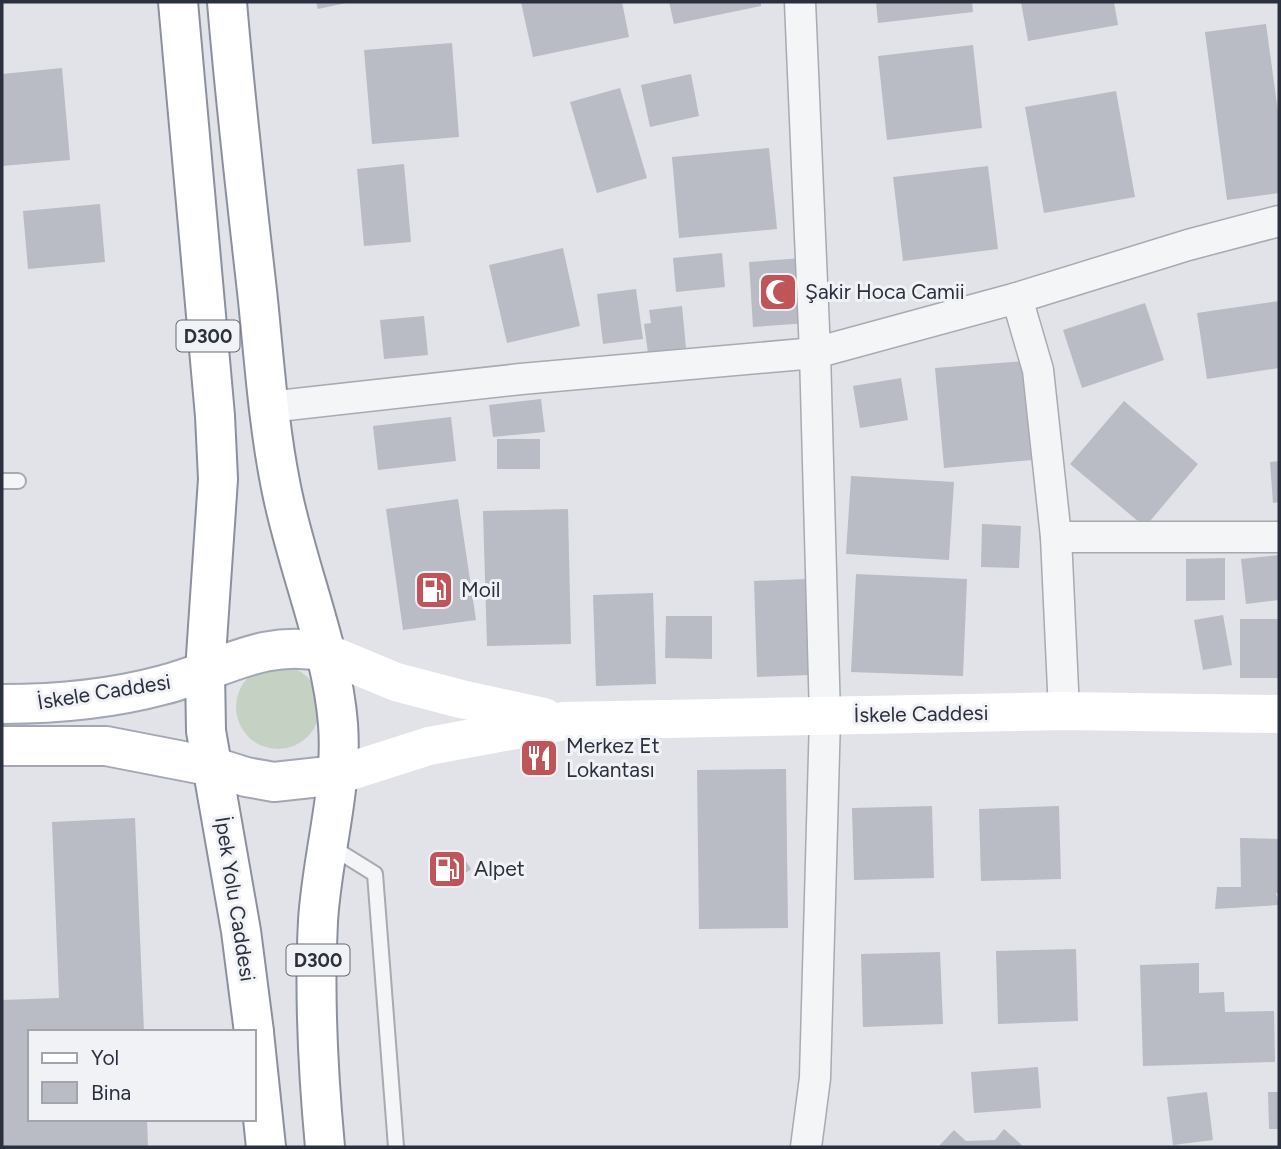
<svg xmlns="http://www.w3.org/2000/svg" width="1281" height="1149" font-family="Figtree,sans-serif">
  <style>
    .green { fill: #c5d1c3 }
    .building { fill: #b9bcc5 }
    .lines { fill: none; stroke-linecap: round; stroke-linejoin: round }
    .lane-casing { stroke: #a7aab2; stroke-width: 18 }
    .street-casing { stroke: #a7aab2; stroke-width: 33 }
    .primary-casing { stroke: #a2a7b3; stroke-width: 42 }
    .highway-casing { stroke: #8a909d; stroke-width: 42 }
    .lane { stroke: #f4f5f7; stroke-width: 14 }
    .street { stroke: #f4f5f7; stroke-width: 30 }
    .secondary { stroke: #fff; stroke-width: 38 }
    .primary { stroke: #fff; stroke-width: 38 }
    .highway { stroke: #fff; stroke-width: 38 }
    .labels { text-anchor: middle; stroke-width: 6; stroke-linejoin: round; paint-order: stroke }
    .shield { fill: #f1f2f6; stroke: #666a75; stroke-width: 2 }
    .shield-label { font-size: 19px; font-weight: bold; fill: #2b303e }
    .poi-label { font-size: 21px; fill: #2b303e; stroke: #f1f2f6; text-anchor: start }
    .street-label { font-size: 21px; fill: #2b303e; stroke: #f1f2f6 }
  </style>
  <rect width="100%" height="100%" fill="#e1e3e8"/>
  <!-- green -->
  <circle class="green" cx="278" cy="707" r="42"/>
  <!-- building -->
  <g class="building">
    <path d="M316,2H346V3L318,9Z"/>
    <path d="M521,2H622L629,37L533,57Z"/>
    <path d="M669,2H761V6L674,24Z"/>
    <path d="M876,2H972L973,12L878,23Z"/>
    <path d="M1021,2H1114L1118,25L1028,41Z"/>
    <path d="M1266,24L1279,119V193L1227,200L1205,32Z"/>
    <path d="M452,43L459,137L372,144L364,50Z"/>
    <path d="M973,45L982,128L887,140L878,56Z"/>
    <path d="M62,68L70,160L2,166V74Z"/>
    <path d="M691,74L699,116L650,127L641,85Z"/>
    <path d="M620,88L647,178L597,193L570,102Z"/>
    <path d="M1116,91L1135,197L1044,213L1025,107Z"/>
    <path d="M769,148L777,229L679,238L672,157Z"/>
    <path d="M404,164L411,242L364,246L357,169Z"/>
    <path d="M988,166L998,249L903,261L893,177Z"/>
    <path d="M100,204L105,262L28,269L23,211Z"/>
    <path d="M563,248L580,326L507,343L489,265Z"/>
    <path d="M722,253L725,287L676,292L673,258Z"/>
    <path d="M803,258L808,323L753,327L749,262Z"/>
    <path d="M636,289L643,339L603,344L597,294Z"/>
    <path d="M1279,301V368L1207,379L1197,313Z"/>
    <path d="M1145,303L1164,360L1082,388L1063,330Z"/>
    <path d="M682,306L686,348L648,353L644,324L651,323L649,310Z"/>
    <path d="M424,316L428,355L384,359L380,320Z"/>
    <path d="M1024,361L1032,460L944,468L935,368Z"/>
    <path d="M901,378L908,420L860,428L853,386Z"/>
    <path d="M541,399L545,432L493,437L489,405Z"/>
    <path d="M1124,401L1198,464L1145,527L1070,464Z"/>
    <path d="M451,417L456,461L378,470L373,426Z"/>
    <rect x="497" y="439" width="43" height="30"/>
    <path d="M1279,461V502L1273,503L1270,462Z"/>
    <path d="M851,476L954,482L949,560L846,554Z"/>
    <path d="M458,499L476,620L403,630L386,509Z"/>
    <path d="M568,509L571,644L487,646L483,511Z"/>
    <path d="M982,524L1021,526L1019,568L981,567Z"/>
    <path d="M1279,555V600L1246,604L1241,559Z"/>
    <path d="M1225,558V600L1186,601V559Z"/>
    <path d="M856,574L967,579L963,676L851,672Z"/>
    <path d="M806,579L809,675L757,677L754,581Z"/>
    <path d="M653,593L656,684L596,686L593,595Z"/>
    <path d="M1223,615L1232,665L1203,670L1194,620Z"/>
    <path d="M666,616H712V659L665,658Z"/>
    <rect x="1240" y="619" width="39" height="59"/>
    <path d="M786,769L788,928L699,929L697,770Z"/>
    <path d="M932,806L934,878L854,880L852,808Z"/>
    <path d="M1059,806L1061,879L981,881L979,809Z"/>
    <path d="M135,818L144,1032H30V1119H147L148,1147H2V1000L59,998L52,822Z"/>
    <path d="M1240,838L1279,839V893H1276L1279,905L1215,909L1217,887H1241Z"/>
    <path d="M459,851L471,869L446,888L433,869Z"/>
    <path d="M1076,949L1078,1021L998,1024L996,951Z"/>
    <path d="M940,952L943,1024L863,1027L861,954Z"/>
    <path d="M1199,963V993L1224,992L1225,1012L1274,1011L1275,1062L1143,1066L1140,965Z"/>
    <path d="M1038,1067L1041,1108L974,1113L971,1072Z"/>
    <path d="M1207,1092L1213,1140L1173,1145L1167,1097Z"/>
    <path d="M1268,1092H1279V1129H1269Z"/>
    <path d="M1004,1129L1024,1147H938L954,1130L966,1141L995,1140Z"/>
  </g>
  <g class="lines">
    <defs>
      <g id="lane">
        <path d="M2,481H18"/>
        <path d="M330,846L375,874L396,1147"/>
      </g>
      <g id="street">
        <path d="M800,2L815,353L825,717L815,1078L806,1147"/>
        <path d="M1017,298L1038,370L1056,537L1064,711"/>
        <path d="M269,407L521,379L815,353L1017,298L1188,245L1279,221"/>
        <path d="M1056,537H1279"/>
      </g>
      <g id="primary">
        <path d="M2,704C55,704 111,699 163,685C219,671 264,638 324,652"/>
        <path d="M2,746H106L214,767L246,777L274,782L338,775"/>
      </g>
      <g id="highway">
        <path d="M178,2L215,416L218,479L205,671L206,731L241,931L254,1032"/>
        <path d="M227,2C235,98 246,195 257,291C264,356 268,423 281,487C296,565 332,647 338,724C343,790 322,855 318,921C314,996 318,1072 325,1147"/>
        <path d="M254,1033L266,1147"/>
      </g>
    </defs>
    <!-- lane casing -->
    <use href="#lane" class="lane-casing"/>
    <!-- street casing -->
    <use href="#street" class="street-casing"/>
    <!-- primary casing -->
    <use href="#primary" class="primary-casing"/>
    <!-- highway casing -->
    <use href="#highway" class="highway-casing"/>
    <!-- lane -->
    <use href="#lane" class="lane"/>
    <!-- street -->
    <use href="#street" class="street"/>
    <!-- secondary -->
    <g class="secondary">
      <path d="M324,652L396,682L461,699L544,717"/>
      <path d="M338,775L429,746L564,721L1064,711L1279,714"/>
    </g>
    <!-- primary -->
    <use href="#primary" class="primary"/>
    <!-- highway -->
    <use href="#highway" class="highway"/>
  </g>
  <!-- icons -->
  <defs>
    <symbol id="mosque-square" viewBox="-11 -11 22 22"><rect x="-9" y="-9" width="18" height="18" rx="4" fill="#bf5459" stroke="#f1f2f6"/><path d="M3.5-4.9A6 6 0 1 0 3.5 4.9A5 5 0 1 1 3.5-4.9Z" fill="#fff"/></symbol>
    <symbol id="fuel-square" viewBox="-11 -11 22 22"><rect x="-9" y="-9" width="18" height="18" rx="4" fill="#bf5459" stroke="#f1f2f6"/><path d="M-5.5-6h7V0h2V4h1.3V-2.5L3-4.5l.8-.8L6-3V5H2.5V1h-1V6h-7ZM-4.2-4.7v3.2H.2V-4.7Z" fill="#fff"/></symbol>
    <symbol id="restaurant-square" viewBox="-11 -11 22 22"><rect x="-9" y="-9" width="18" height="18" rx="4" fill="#bf5459" stroke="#f1f2f6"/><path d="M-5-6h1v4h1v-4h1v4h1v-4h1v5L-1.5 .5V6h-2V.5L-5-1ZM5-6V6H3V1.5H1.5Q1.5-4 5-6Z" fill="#fff"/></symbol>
  </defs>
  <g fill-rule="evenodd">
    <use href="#mosque-square" x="756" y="270" width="44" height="44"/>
    <use href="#fuel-square" x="412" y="568" width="44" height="44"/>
    <use href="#restaurant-square" x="517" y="736" width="44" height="44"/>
    <use href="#fuel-square" x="425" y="847" width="44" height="44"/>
  </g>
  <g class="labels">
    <!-- shield labels -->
    <g class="shield">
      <rect x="176.5" y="320.5" width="63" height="31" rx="5"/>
      <rect x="286.5" y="944.5" width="63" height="31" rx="5"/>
    </g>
    <g class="shield-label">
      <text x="208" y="343">D300</text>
      <text x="318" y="967">D300</text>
    </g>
    <!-- poi labels -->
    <g class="poi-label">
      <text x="805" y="299">Şakir Hoca Camii</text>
      <text x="461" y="597">Moil</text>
      <text x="566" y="753">Merkez Et<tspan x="566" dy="24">Lokantası</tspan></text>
      <text x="474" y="876">Alpet</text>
    </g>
    <!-- street labels -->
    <g class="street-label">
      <text transform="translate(104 692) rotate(-9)" y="7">İskele Caddesi</text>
      <text transform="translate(921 714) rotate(-1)" y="7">İskele Caddesi</text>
      <text transform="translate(235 899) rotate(81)" y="7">İpek Yolu Caddesi</text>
    </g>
  </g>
  <!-- border -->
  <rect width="1281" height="1149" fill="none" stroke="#2b303e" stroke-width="7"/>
  <!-- legend -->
  <rect x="28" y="1030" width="228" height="91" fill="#f1f2f6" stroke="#a2a4ac" stroke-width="2"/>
  <rect x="42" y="1053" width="35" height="10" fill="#ffffff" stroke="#a2a4ac" stroke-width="2"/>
  <text x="91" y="1065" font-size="21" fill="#2b303e">Yol</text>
  <rect x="42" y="1082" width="35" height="21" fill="#b9bcc5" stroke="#a2a4ac" stroke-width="2"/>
  <text x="91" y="1100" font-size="21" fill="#2b303e">Bina</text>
</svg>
